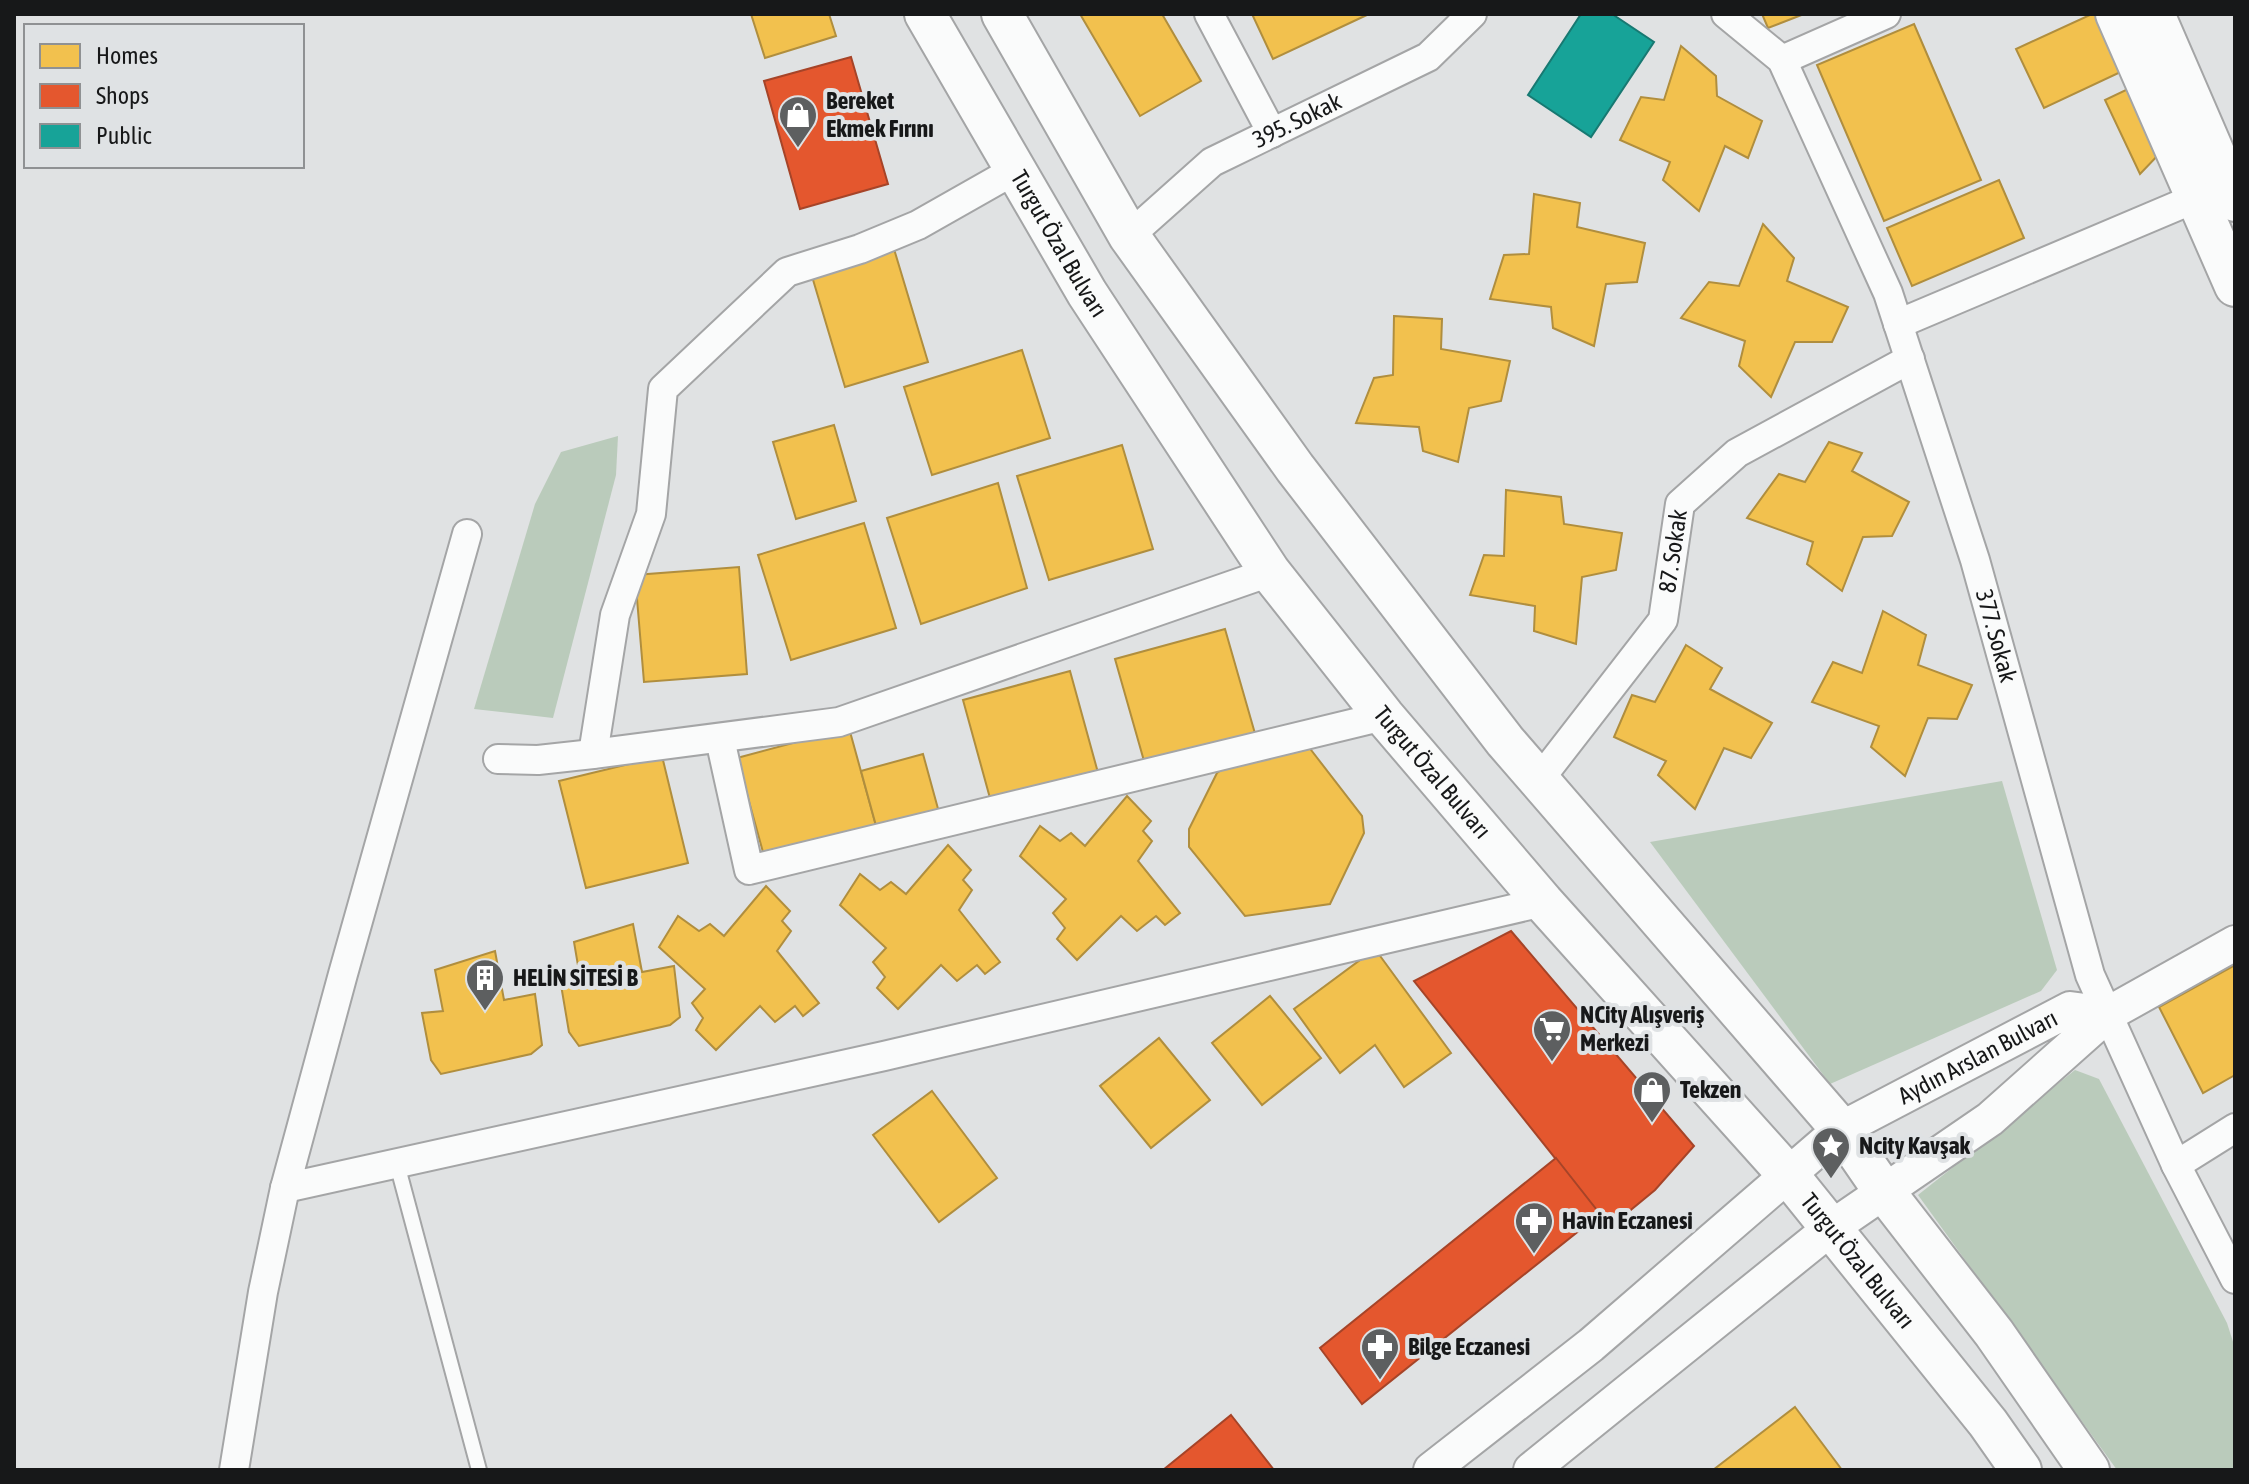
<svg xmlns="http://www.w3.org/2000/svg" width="2249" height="1484" font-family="'Asap Condensed',sans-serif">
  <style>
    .green { fill: #bacbbb }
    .homes { fill: #f2c14e; stroke: #b08e3e; stroke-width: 2 }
    .shops { fill: #e4572e; stroke: #a64428; stroke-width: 2 }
    .public { fill: #17a398; stroke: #177972; stroke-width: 2 }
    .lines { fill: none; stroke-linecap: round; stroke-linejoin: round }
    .service-casing { stroke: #a4a5a6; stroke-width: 18 }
    .minor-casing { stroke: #a4a5a6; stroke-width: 32 }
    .tertiary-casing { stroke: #a4a5a6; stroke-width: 38 }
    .secondary-casing { stroke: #a4a5a6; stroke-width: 44 }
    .service { stroke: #fafbfb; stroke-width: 14 }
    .minor { stroke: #fafbfb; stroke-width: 28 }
    .tertiary { stroke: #fafbfb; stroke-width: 34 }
    .secondary { stroke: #fafbfb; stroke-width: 40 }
    .labels { text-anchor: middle; stroke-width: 8; stroke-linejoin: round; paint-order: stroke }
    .poi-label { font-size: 24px; font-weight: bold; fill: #171819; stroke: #dfe2e4; text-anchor: start }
    .street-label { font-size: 24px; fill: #171819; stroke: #dfe2e4 }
  </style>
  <rect width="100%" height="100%" fill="#e0e2e3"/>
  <!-- green -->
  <g class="green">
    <path d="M618,436L616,475L553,718L474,709L535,504L561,452Z"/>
    <path d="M2002,781L2057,970L2041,991L1830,1084L1650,842Z"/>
    <path d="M2075,1070L2099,1079L2227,1323L2235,1348V1470H2117L1918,1195Z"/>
  </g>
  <!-- homes -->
  <g class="homes">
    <path d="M751,14H829L836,36L765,58Z"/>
    <path d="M1080,14H1162L1201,81L1140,116Z"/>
    <path d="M1252,14H1369L1273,59Z"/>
    <path d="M1762,14H1804L1768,28Z"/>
    <path d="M2092,14H2101L2127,69L2044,108L2016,49Z"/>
    <path d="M1914,24L1981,180L1884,221L1817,65Z"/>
    <path d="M1681,46L1716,76L1717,96L1762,121L1748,158L1725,146L1699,211L1663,180L1670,162L1620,140L1641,97L1664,100Z"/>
    <path d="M2130,88L2161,152L2140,174L2105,100Z"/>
    <path d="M1999,180L2024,238L1912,286L1887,228Z"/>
    <path d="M1534,194L1580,203L1577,227L1645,243L1637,282L1606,284L1594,346L1553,328L1551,307L1490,299L1504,255L1529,254Z"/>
    <path d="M1763,224L1794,258L1787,281L1848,307L1832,342H1795L1771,397L1739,366L1745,341L1681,318L1709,282L1739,286Z"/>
    <path d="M894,249L928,362L845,387L811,273Z"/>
    <path d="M1394,316L1442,319L1441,349L1510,361L1501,401L1469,408L1458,462L1423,451L1419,427L1356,423L1374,378L1393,375Z"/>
    <path d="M1022,350L1050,438L932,475L904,387Z"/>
    <path d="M834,425L856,501L796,519L773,442Z"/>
    <path d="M1829,442L1862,453L1852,471L1909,502L1892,536L1863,537L1842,591L1807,564L1813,542L1747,518L1779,474L1805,482Z"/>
    <path d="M1122,445L1153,549L1049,580L1017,476Z"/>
    <path d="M998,483L1027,588L921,624L887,518Z"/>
    <path d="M1506,490L1561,497L1564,524L1622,533L1616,570L1582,577L1576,644L1534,631L1535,606L1470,595L1484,555L1504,556Z"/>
    <path d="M864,523L896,628L791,660L758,555Z"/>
    <path d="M739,567L747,674L644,682L635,575Z"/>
    <path d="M1883,611L1926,635L1918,665L1972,685L1957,719L1928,718L1905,776L1871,747L1879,726L1812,702L1833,662L1862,673Z"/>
    <path d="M1225,629L1256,737L1146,768L1115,659Z"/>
    <path d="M1686,645L1722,668L1710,689L1772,723L1751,758L1724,748L1695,809L1658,775L1666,761L1614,737L1632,695L1655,702Z"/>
    <path d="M1070,671L1100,780L993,809L963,700Z"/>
    <path d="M849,728L878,833L766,863L737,758Z"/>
    <path d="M1308,746L1362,816L1364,833L1330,904L1245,916L1189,847V829L1217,773L1231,762Z"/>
    <path d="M923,754L940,816L878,833L861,771Z"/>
    <path d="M662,756L688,863L586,888L559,781Z"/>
    <path d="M1127,796L1151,821L1143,831L1152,841L1138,861L1180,913L1165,925L1156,916L1137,931L1121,916L1077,960L1057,939L1065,928L1053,913L1066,899L1020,856L1040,826L1060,841L1071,833L1085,846Z"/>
    <path d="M948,845L971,870L963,880L972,890L959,910L1000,962L985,974L977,965L957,981L941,965L898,1009L877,988L885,977L873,962L886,948L840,905L860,874L880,890L891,882L906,894Z"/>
    <path d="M766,886L790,911L782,921L791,931L777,951L819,1003L803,1016L795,1006L775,1022L760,1006L716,1050L696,1030L703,1018L692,1003L705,989L659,947L678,916L699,931L710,924L724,936Z"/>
    <path d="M633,924L642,972L674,966L680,1017L670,1025L579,1046L569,1032L561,985L581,983L574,942Z"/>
    <path d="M1375,949L1451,1053L1404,1087L1375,1045L1340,1073L1294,1009Z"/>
    <path d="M495,951L504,1000L535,994L542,1045L531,1054L441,1074L431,1060L422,1013L443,1011L435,970Z"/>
    <path d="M2235,965V1075L2203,1093L2159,1007Z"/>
    <path d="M1270,996L1321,1058L1262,1105L1212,1043Z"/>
    <path d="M1159,1038L1210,1100L1151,1148L1100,1086Z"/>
    <path d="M932,1091L997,1178L939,1222L873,1135Z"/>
    <path d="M1795,1407L1842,1470H1713Z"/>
  </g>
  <!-- shops -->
  <g class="shops">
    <path d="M851,57L888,184L800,209L764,81Z"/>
    <path d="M1511,931L1694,1146L1655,1190L1610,1227L1414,981Z"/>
    <path d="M1556,1158L1600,1214L1362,1404L1320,1348Z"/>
    <path d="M1231,1415L1274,1470H1163Z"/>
  </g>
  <!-- public -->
  <path class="public" d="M1581,14H1612L1654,42L1591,137L1528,95Z"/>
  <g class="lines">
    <defs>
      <path id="service" d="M397,1164L479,1470"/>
      <g id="minor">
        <path d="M1209,14L1272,133"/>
        <path id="s1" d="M1726,14L1782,60L1888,293L1975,560L2090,975L2176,1165L2235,1279"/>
        <path d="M1782,60L1886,14"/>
        <path id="s2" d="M1129,236L1212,162L1428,57L1472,14"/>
        <path d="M1898,324L2196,198"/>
        <path d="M467,534L343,974L285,1188L884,1056L1543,902"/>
        <path d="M720,739L749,870L1384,716"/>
        <path d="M593,754L615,615L651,514L663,389L787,272L860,249L918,225L1015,170"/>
        <path d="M498,759L538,760L593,754L839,722L1270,572"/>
        <path id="s3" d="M1539,780L1663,620L1680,504L1737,453L1910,359"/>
        <path d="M2176,1165L2235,1128"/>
        <path d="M234,1470L263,1292L285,1188"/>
      </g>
      <g id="tertiary">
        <path d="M2108,1014L2235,943"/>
        <path id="s4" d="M1431,1470L1591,1345L1841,1129L2070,1009L2108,1014L1990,1119L1831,1228L1531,1470"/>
      </g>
      <g id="secondary">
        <path id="s5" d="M925,14L1087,293L1270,572L1384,716L1543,902L1789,1176L1988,1423L2021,1470"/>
        <path d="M1002,14L1129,236L1295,468L1505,741L1841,1129L1883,1190L1994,1333L2089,1470"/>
        <path d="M2116,14L2235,286"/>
        <path d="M2154,14L2235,201"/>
      </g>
    </defs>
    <!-- service casing -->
    <use href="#service" class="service-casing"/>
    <!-- minor casing -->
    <use href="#minor" class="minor-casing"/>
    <!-- tertiary casing -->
    <use href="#tertiary" class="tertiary-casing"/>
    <!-- secondary casing -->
    <use href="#secondary" class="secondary-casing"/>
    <!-- service -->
    <use href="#service" class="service"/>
    <!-- minor -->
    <use href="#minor" class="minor"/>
    <!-- tertiary -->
    <use href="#tertiary" class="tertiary"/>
    <!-- secondary -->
    <use href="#secondary" class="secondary"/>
  </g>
  <!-- icons -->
  <defs>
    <symbol id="shop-pin" viewBox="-11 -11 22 30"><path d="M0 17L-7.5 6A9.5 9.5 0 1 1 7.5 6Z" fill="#5d5f60" stroke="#dfe2e4"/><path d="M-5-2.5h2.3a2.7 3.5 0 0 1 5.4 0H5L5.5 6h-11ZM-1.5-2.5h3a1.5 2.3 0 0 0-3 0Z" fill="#fff"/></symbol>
    <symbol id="building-pin" viewBox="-11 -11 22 30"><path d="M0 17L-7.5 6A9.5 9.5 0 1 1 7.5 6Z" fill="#5d5f60" stroke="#dfe2e4"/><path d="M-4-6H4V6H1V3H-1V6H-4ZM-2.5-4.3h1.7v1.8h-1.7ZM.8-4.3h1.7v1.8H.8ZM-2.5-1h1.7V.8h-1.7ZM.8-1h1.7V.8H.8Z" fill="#fff"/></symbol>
    <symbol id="supermarket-pin" viewBox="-11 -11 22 30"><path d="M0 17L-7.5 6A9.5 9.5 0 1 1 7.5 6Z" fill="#5d5f60" stroke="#dfe2e4"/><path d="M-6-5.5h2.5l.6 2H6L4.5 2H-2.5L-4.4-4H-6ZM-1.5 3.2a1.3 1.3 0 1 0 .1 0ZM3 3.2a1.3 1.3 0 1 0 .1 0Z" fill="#fff"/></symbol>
    <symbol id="sight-pin" viewBox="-11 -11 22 30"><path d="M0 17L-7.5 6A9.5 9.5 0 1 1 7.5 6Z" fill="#5d5f60" stroke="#dfe2e4"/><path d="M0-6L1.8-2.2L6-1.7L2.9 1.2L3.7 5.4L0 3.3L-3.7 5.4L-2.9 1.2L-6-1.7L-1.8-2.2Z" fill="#fff"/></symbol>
    <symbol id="pharmacy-pin" viewBox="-11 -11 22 30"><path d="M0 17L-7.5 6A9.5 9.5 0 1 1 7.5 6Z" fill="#5d5f60" stroke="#dfe2e4"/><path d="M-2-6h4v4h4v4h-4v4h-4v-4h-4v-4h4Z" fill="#fff"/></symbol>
  </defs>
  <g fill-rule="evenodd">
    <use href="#shop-pin" x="776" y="93" width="44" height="60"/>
    <use href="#building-pin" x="463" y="956" width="44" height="60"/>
    <use href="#supermarket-pin" x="1530" y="1007" width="44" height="60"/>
    <use href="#shop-pin" x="1630" y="1068" width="44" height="60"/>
    <use href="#sight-pin" x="1809" y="1124" width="44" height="60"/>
    <use href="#pharmacy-pin" x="1512" y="1199" width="44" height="60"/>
    <use href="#pharmacy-pin" x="1358" y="1325" width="44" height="60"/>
  </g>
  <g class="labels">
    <!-- poi labels -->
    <g class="poi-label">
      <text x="826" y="109">Bereket<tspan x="826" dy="28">Ekmek Fırını</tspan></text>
      <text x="513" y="986">HELİN SİTESİ B</text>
      <text x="1580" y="1023">NCity Alışveriş<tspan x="1580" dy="28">Merkezi</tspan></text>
      <text x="1680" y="1098">Tekzen</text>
      <text x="1859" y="1154">Ncity Kavşak</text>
      <text x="1562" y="1229">Havin Eczanesi</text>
      <text x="1408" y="1355">Bilge Eczanesi</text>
    </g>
    <!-- street labels -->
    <g class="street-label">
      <text dy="8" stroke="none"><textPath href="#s2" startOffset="206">395. Sokak</textPath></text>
      <text dy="8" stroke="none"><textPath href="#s5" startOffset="266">Turgut Özal Bulvarı</textPath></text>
      <text dy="8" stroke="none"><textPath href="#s3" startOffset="272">87. Sokak</textPath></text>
      <text dy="8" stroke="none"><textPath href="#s1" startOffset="688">377. Sokak</textPath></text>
      <text dy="8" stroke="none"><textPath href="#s5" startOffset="914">Turgut Özal Bulvarı</textPath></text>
      <text dy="8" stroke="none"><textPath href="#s4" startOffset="688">Aydın Arslan Bulvarı</textPath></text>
      <text dy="8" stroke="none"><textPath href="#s5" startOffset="1562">Turgut Özal Bulvarı</textPath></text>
    </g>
  </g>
  <!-- border -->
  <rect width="2249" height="1484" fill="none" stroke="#171819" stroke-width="32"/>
  <!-- legend -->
  <rect x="24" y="24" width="280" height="144" fill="#dfe2e4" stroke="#8f9193" stroke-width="2"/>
  <rect x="40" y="44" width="40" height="24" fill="#f2c14e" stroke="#8f9193" stroke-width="2"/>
  <text x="96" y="64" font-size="24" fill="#171819">Homes</text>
  <rect x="40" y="84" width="40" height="24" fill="#e4572e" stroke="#8f9193" stroke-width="2"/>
  <text x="96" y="104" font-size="24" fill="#171819">Shops</text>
  <rect x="40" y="124" width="40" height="24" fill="#17a398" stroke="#8f9193" stroke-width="2"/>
  <text x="96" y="144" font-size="24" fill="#171819">Public</text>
</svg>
